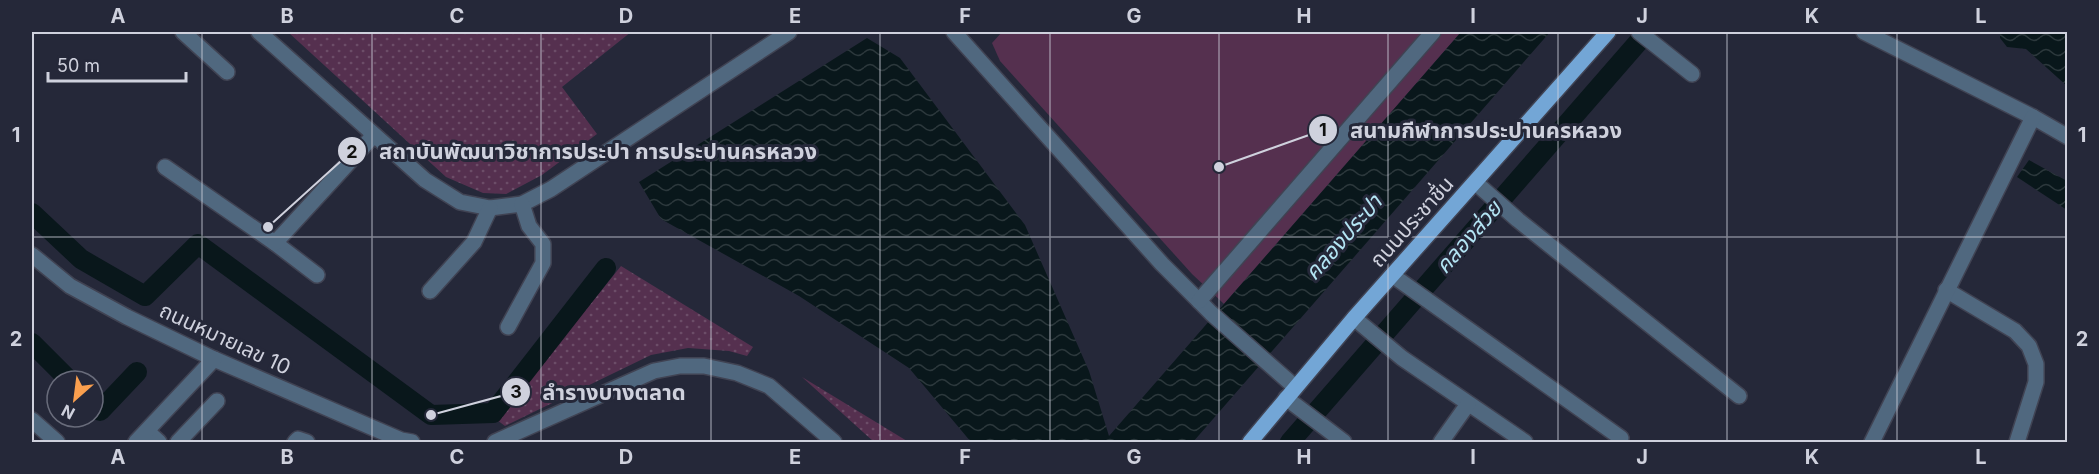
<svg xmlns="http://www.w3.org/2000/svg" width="2099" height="474" font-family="Inter,'Noto Sans Thai',sans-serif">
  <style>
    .grass { fill: url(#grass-dots) }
    .pitch { fill: #55304f }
    .water { fill: url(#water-waves) }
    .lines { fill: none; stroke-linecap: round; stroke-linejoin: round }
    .canal { stroke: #09171b; stroke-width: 20 }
    .minor-casing { stroke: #404353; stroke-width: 18 }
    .major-casing { stroke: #404353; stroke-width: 18 }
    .minor { stroke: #50687f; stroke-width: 15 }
    .major { stroke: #73a6d6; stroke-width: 15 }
    .grid { fill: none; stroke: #cfd1dd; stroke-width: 1.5; stroke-opacity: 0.55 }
    .labels { text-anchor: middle; stroke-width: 6; stroke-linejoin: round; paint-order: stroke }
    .street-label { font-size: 21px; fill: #cfd1dd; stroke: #252839 }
    .water-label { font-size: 22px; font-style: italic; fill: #b4e5f4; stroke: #252839 }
    .leader { fill: none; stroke: #cfd1dd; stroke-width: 2 }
    .callout-dot { fill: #cfd1dd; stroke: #252839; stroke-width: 2 }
    .mark-label { font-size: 18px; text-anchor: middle; font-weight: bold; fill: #111 }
    .callout-label { font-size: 22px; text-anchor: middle; font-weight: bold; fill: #cfd1dd; stroke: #252839; stroke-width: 6; stroke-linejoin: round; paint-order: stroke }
    .neatline { fill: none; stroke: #cfd1dd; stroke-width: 2 }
    .grid-label { font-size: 20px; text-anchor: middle; font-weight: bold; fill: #cfd1dd }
  </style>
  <defs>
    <pattern id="grass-dots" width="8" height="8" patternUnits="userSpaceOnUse" patternTransform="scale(1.5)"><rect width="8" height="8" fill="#55304f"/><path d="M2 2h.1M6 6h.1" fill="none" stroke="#6c4d68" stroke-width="1.8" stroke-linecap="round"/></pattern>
    <pattern id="water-waves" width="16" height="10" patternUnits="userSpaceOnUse" patternTransform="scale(1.5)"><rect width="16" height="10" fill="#09171b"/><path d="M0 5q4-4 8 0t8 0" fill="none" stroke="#2c383c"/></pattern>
  </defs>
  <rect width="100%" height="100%" fill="#252839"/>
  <!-- grass -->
  <g class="grass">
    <path d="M288,32H631L562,87L597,134L542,175L506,194L483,193L446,177Z"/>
    <path d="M621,266L753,347L747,356L729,351L688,348L651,355L505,426L497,420Z"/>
    <path d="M802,377L907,441L909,442H874Z"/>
  </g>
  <!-- pitch -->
  <path class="pitch" d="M1002,32H1461L1224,304L1192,274L1000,61L992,43Z"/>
  <!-- water -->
  <g class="water">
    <path d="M1461,32H1550L1193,442H971L909,368L799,296L661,219L639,182L867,38L900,58L1025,225L1089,371L1109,436Z"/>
    <path d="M2000,32H2067V86L2026,49L2007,47L2000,38Z"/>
    <path d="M2029,160L2067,181V210L2017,177Z"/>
  </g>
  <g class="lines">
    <!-- canal -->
    <g class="canal">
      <path d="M32,213L81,259L145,296L198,244L431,415L493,413L606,268"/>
      <path d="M32,343L70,381"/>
      <path d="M93,404L100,411L137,372"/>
      <path d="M1290,442L1647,32"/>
    </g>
    <defs>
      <g id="minor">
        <path d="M183,32L227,72"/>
        <path d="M259,32L425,180L460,202L490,208L522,204L551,189L789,32"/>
        <path d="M954,32L1162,264L1211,313L1295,387"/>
        <path d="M1639,32L1692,74"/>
        <path d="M1864,32L2033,117L2068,137"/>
        <path d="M165,167L275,243L317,275"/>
        <path d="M1476,183L1518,220L1739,396"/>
        <path d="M275,243L374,135"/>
        <path d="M32,255L70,286L127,317L214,359L401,440L412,442"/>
        <path d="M1392,275L1621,438"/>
        <path d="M1946,290L2015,331L2029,346L2036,364V382L2017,442"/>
        <path d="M430,291L474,242L490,208"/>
        <path d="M1199,301L1433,32"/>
        <path d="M1354,318L1402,358L1525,442"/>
        <path d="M508,327L543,263V244L529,226L522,204"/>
        <path d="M1286,398L1344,442"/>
        <path d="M32,420L57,442"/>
        <path d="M147,431L159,442"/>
        <path d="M136,442L214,359"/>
        <path d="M178,442L217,401"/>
        <path d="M295,442L298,439L307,442"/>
        <path d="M495,442L654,371L680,366H704L737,373L769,386L834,442"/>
        <path d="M1441,442L1468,404"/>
        <path d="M1872,442L2033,117"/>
      </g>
      <path id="major" d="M1250,442L1354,318L1608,32"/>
    </defs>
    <!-- minor casing -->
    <use href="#minor" class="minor-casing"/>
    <!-- major casing -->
    <use href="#major" class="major-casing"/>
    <!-- minor -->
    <use href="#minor" class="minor"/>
    <!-- major -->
    <use href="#major" class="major"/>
  </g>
  <!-- grid -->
  <path class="grid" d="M202,32V442M372,32V442M541,32V442M711,32V442M880,32V442M1050,32V442M1219,32V442M1388,32V442M1558,32V442M1727,32V442M1897,32V442M32,237H2068"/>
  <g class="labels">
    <!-- street labels -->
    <g class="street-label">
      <text transform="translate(1412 222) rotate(-48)" y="7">ถนนประชาชื่น</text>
      <text transform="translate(225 339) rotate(25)" y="7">ถนนหมายเลข 10</text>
    </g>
    <!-- water labels -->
    <g class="water-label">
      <text transform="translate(1343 237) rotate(-49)" y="8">คลองประปา</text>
      <text transform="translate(1468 237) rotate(-49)" y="8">คลองส่วย</text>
    </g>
  </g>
  <!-- callouts -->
  <path class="leader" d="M1219 167L1323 130M268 227L352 151M431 415L516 392"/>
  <g class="callout-dot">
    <circle cx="1219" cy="167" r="6"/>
    <circle cx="268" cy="227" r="6"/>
    <circle cx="431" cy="415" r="6"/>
    <circle cx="1323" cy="130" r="15"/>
    <circle cx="352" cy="151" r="15"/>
    <circle cx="516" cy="392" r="15"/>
  </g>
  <g class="mark-label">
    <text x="1323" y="136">1</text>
    <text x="352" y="158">2</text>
    <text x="516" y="398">3</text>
  </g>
  <g class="callout-label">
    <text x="1486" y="138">สนามกีฬาการประปานครหลวง</text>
    <text x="598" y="159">สถาบันพัฒนาวิชาการประปา การประปานครหลวง</text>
    <text x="614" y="400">ลำรางบางตลาด</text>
  </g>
  <!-- border -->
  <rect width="2099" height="474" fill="none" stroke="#252839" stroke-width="66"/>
  <!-- north arrow -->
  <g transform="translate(75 399) rotate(208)"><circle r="28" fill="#252839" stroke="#696c7b" stroke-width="1.5"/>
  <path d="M0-4.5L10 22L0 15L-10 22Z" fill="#fa9f4e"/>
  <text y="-9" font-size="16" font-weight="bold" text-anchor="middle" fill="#cfd1dd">N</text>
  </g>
  <!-- scale -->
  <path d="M48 72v9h138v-9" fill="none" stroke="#cfd1dd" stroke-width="3"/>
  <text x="57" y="72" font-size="18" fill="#cfd1dd" stroke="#252839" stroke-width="4.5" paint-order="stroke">50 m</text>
  <rect x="33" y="33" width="2033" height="408" class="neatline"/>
  <g class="grid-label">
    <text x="118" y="23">A</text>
    <text x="287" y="23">B</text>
    <text x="457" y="23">C</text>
    <text x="626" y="23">D</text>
    <text x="795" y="23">E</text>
    <text x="965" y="23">F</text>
    <text x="1134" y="23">G</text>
    <text x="1304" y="23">H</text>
    <text x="1473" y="23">I</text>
    <text x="1642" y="23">J</text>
    <text x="1812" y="23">K</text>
    <text x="1981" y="23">L</text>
    <text x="16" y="142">1</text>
    <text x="2082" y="142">1</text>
    <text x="16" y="346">2</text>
    <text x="2082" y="346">2</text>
    <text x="118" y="464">A</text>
    <text x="287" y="464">B</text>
    <text x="457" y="464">C</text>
    <text x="626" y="464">D</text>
    <text x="795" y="464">E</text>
    <text x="965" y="464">F</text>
    <text x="1134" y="464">G</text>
    <text x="1304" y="464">H</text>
    <text x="1473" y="464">I</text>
    <text x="1642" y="464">J</text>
    <text x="1812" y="464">K</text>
    <text x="1981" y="464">L</text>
  </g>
</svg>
